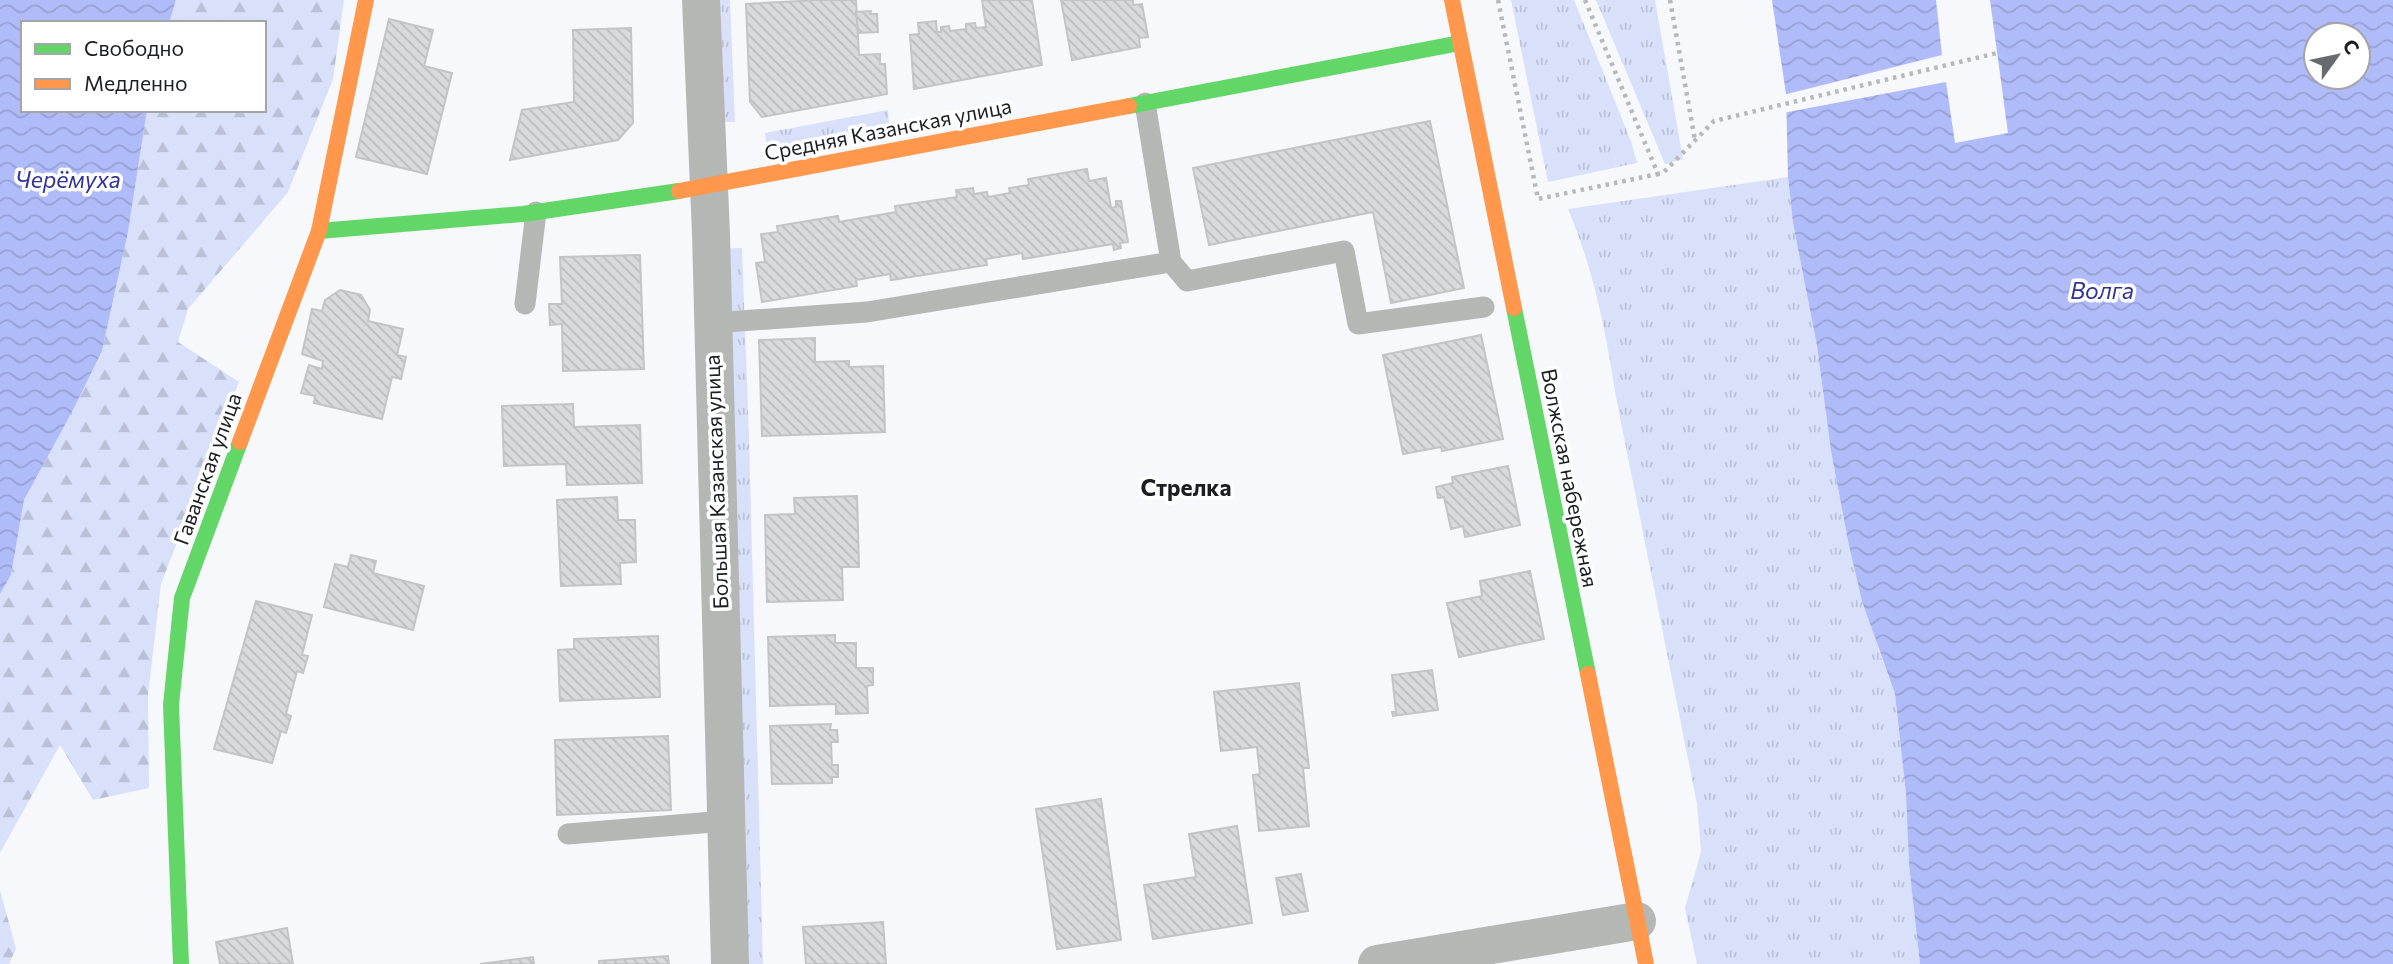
<svg xmlns="http://www.w3.org/2000/svg" width="2393" height="964" font-family="Commissioner,sans-serif">
  <style>
    .grass { fill: url(#grass-tufts) }
    .forest { fill: url(#forest-firs) }
    .water { fill: url(#water-waves); fill-rule: evenodd }
    .pier { fill: #f7f8fb }
    .building { fill: url(#building-back-hatch); stroke: #c3c4c8; stroke-width: 2 }
    .lines { fill: none; stroke-linecap: round; stroke-linejoin: round }
    .path { stroke: #b7b8b9; stroke-width: 4.5; stroke-dasharray: 3.5 5; stroke-linecap: butt }
    .lane { stroke: #b5b7b5; stroke-width: 21 }
    .street { stroke: #b5b7b5; stroke-width: 38 }
    .fast { stroke: #63d668; stroke-width: 16 }
    .slow { stroke: #ff974d; stroke-width: 16 }
    .labels { text-anchor: middle; stroke-width: 7; stroke-linejoin: round; paint-order: stroke }
    .street-label { font-size: 21px; fill: #1c1e23; stroke: #fff }
    .water-label { font-size: 23px; font-style: italic; fill: #313395; stroke: #fff }
    .neighbourhood-label { font-size: 23px; font-weight: bold; fill: #1c1e23; stroke: #fff }
  </style>
  <defs>
    <pattern id="grass-tufts" width="24" height="20" patternUnits="userSpaceOnUse" patternTransform="scale(1.75)"><rect width="24" height="20" fill="#d9e0fa"/><path d="M3 7l-1-3M5 7V3M7 7l1-3M15 17l-1-3M17 17v-4M19 17l1-3" fill="none" stroke="#bac0d6"/></pattern>
    <pattern id="forest-firs" width="22" height="20" patternUnits="userSpaceOnUse" patternTransform="scale(1.75)"><rect width="22" height="20" fill="#d9e0fa"/><path d="M5 1l3.5 6h-7zM16 11l3.5 6h-7z" fill="#bac0d6"/></pattern>
    <pattern id="water-waves" width="16" height="10" patternUnits="userSpaceOnUse" patternTransform="scale(1.75)"><rect width="16" height="10" fill="#b0bbf9"/><path d="M0 5q4-4 8 0t8 0" fill="none" stroke="#97a0d5"/></pattern>
    <pattern id="building-back-hatch" width="6" height="6" patternUnits="userSpaceOnUse" patternTransform="scale(1.75)"><rect width="6" height="6" fill="#d9dadd"/><path d="M-1 5l2 2M0 0l6 6M5-1l2 2" fill="none" stroke="#babbbd"/></pattern>
  </defs>
  <rect width="100%" height="100%" fill="#f7f8fb"/>
  <!-- grass -->
  <g class="grass">
    <path d="M715,0H730L735,122H719Z"/>
    <path d="M1511,0H1574L1631,141L1637,163L1548,182Z"/>
    <path d="M1596,0H1655L1683,159L1665,164Z"/>
    <path d="M888,110L889,126L767,148L765,133Z"/>
    <path d="M1788,177L1793,223L1817,346L1831,451L1848,541L1879,651L1895,694L1906,794L1909,865L1920,964H1697L1685,908L1701,852L1697,804L1616,397C1606,333 1594,270 1568,209Z"/>
    <path d="M742,248L749,437L763,964H745L723,249Z"/>
  </g>
  <!-- forest -->
  <g class="forest">
    <path d="M176,0H344L333,79L288,192L188,309L178,342L239,382L161,584L148,695L149,788L93,800L60,745L0,853V594L11,575L24,500L72,412L102,351L128,232L147,110H264V23H169Z"/>
    <path d="M0,890L16,949L9,964H0Z"/>
  </g>
  <!-- water -->
  <g class="water">
    <path d="M0,0H176L169,23H23V110H147L128,232L102,351L72,412L24,500L11,575L0,594Z"/>
    <path d="M1772,0H2393V964H1920L1909,865L1906,794L1895,694L1862,601L1848,541L1831,451L1817,346L1793,223L1788,177L1786,94ZM2316,35H2358V77H2316Z"/>
  </g>
  <!-- pier -->
  <path class="pier" d="M1936,0H1990L2008,133L1955,143L1946,82L1783,113V95L1942,55Z"/>
  <!-- building -->
  <g class="building">
    <path d="M818,0H856L859,55L880,54V64H885L887,94L762,117L750,102L746,4Z"/>
    <path d="M982,0H1032L1042,65L914,89L910,35L919,34L918,23L936,21L937,32H941V27L949,26L950,31L966,29V24L975,23L976,28L986,27Z"/>
    <path d="M1061,0H1133V5L1142,4L1148,37L1139,38L1140,47L1072,60Z"/>
    <path d="M871,11L870,14H877L878,32L858,33L856,12Z"/>
    <path d="M389,19L433,30L424,66L452,73L427,174L356,157Z"/>
    <path d="M631,28L633,123L618,140L510,160L522,110L574,102L573,30Z"/>
    <path d="M1430,121L1464,288L1391,303L1373,212L1209,245L1193,168Z"/>
    <path d="M1087,169L1089,181L1106,178L1111,208L1116,207V201H1121L1128,242L1120,243L1121,248L1114,250L1113,244L1023,259L1022,253L986,259L987,265L891,280L890,274L856,280L857,286L762,302L756,263L765,262L761,234L778,232L777,226L838,216L839,222L896,212L895,206L957,197L956,190L973,188L974,194L987,192L988,197L1010,193L1009,188L1029,185L1028,179Z"/>
    <path d="M640,255L644,369L563,371L562,324L550,325L549,304H562L560,257Z"/>
    <path d="M340,290L361,295L370,310L368,321L403,329L397,355L406,357L401,379L392,377L382,419L314,403L315,396L301,393L309,365L322,369L323,361L302,354L312,309L322,311L325,300Z"/>
    <path d="M1481,335L1503,439L1442,451L1441,447L1403,454L1383,355Z"/>
    <path d="M815,338V362L849,361V367L883,366L885,432L762,436L759,340Z"/>
    <path d="M573,404L574,427L640,425L642,483L567,485L566,464L504,466L502,406Z"/>
    <path d="M1508,466L1520,525L1465,537L1463,526L1451,529L1444,497L1438,498L1436,487L1453,483L1452,477Z"/>
    <path d="M857,496L859,567H842L843,600L767,602L765,515L795,514L794,498Z"/>
    <path d="M617,497L618,520H635L636,562L620,563L621,584L561,586L557,500Z"/>
    <path d="M351,555L376,561L373,573L424,586L413,630L324,607L335,564L348,567Z"/>
    <path d="M1530,571L1544,639L1459,657L1447,603L1482,596L1480,581Z"/>
    <path d="M256,601L312,615L302,655L308,656L303,673L297,671L286,714L291,716L286,733L281,731L272,763L214,749Z"/>
    <path d="M835,635V643H856V668H873V685L867,686L868,713L836,714V704L770,706L768,637Z"/>
    <path d="M658,636L660,697L560,701L558,650L574,649V639Z"/>
    <path d="M1432,670L1438,710L1393,716L1392,712H1396L1392,675Z"/>
    <path d="M1299,683L1309,768H1303L1309,826L1259,831L1253,775L1260,774L1257,747L1221,751L1214,692Z"/>
    <path d="M831,724L830,730H837L838,742H831L832,765H838V777H832V783L772,784L770,726Z"/>
    <path d="M668,736L671,810L557,815L555,740Z"/>
    <path d="M1101,799L1121,940L1057,949L1036,809Z"/>
    <path d="M1237,826L1252,923L1153,939L1144,885L1196,877L1189,834Z"/>
    <path d="M1301,874L1308,911L1283,915L1276,878Z"/>
    <path d="M883,922L886,964H806L803,927Z"/>
    <path d="M287,928L293,964H220L216,942Z"/>
    <path d="M668,956L669,964H599V961Z"/>
    <path d="M533,957L534,964H480Z"/>
  </g>
  <g class="lines">
    <!-- path -->
    <g class="path">
      <path d="M1498,0L1538,199L1658,174"/>
      <path d="M1585,0L1658,174L1664,172L1714,121L1997,53"/>
      <path d="M1670,0L1695,140"/>
    </g>
    <!-- lane -->
    <g class="lane">
      <path d="M1171,262L1187,281L1344,251L1358,324L1484,307"/>
      <path d="M525,304L536,212"/>
      <path d="M713,321L726,322L867,312L1171,262L1145,103"/>
      <path d="M568,834L725,821"/>
    </g>
    <!-- street -->
    <g class="street">
      <path d="M701,0L711,234L730,964"/>
      <path d="M1377,964L1637,921"/>
    </g>
    <!-- fast -->
    <g class="fast">
      <path d="M1129,106L1460,43"/>
      <path d="M319,231L523,214L679,191"/>
      <path d="M1514,308L1588,674"/>
      <path d="M181,964L171,705L182,598L240,442"/>
    </g>
    <!-- slow -->
    <g class="slow">
      <path d="M1452,0L1514,308"/>
      <path d="M679,191L1129,106"/>
      <path d="M240,442L319,231L366,0"/>
      <path d="M1588,674L1646,964"/>
    </g>
  </g>
  <g class="labels">
    <!-- street labels -->
    <g class="street-label">
      <text transform="translate(888 130) rotate(-11)" y="7">Средняя Казанская улица</text>
      <text transform="translate(208 469) rotate(-70)" y="7">Гаванская улица</text>
      <text transform="translate(1569 478) rotate(79)" y="7">Волжская набережная</text>
      <text transform="translate(717 482) rotate(-92)" y="7">Большая Казанская улица</text>
    </g>
    <!-- water labels -->
    <g class="water-label">
      <text x="68" y="188">Черёмуха</text>
      <text x="2102" y="299">Волга</text>
    </g>
    <!-- neighbourhood labels -->
    <g class="neighbourhood-label">
      <text x="1186" y="496">Стрелка</text>
    </g>
  </g>
  <!-- legend -->
  <rect x="21" y="21" width="245" height="91" fill="#ffffff" stroke="#a4a5a7" stroke-width="2"/>
  <rect x="35" y="44" width="35" height="10" fill="#63d668" stroke="#a4a5a7" stroke-width="2"/>
  <text x="84" y="56" font-size="21" fill="#1c1e23">Свободно</text>
  <rect x="35" y="79" width="35" height="10" fill="#ff974d" stroke="#a4a5a7" stroke-width="2"/>
  <text x="84" y="91" font-size="21" fill="#1c1e23">Медленно</text>
  <!-- north arrow -->
  <g transform="translate(2337 56) rotate(57)"><circle r="33" fill="#ffffff" stroke="#a4a5a7" stroke-width="2"/>
  <path d="M0-5L12 26L0 18L-12 26Z" fill="#696a6f"/>
  <text y="-10" font-size="19" font-weight="bold" text-anchor="middle" fill="#1c1e23">С</text>
  </g>
</svg>
